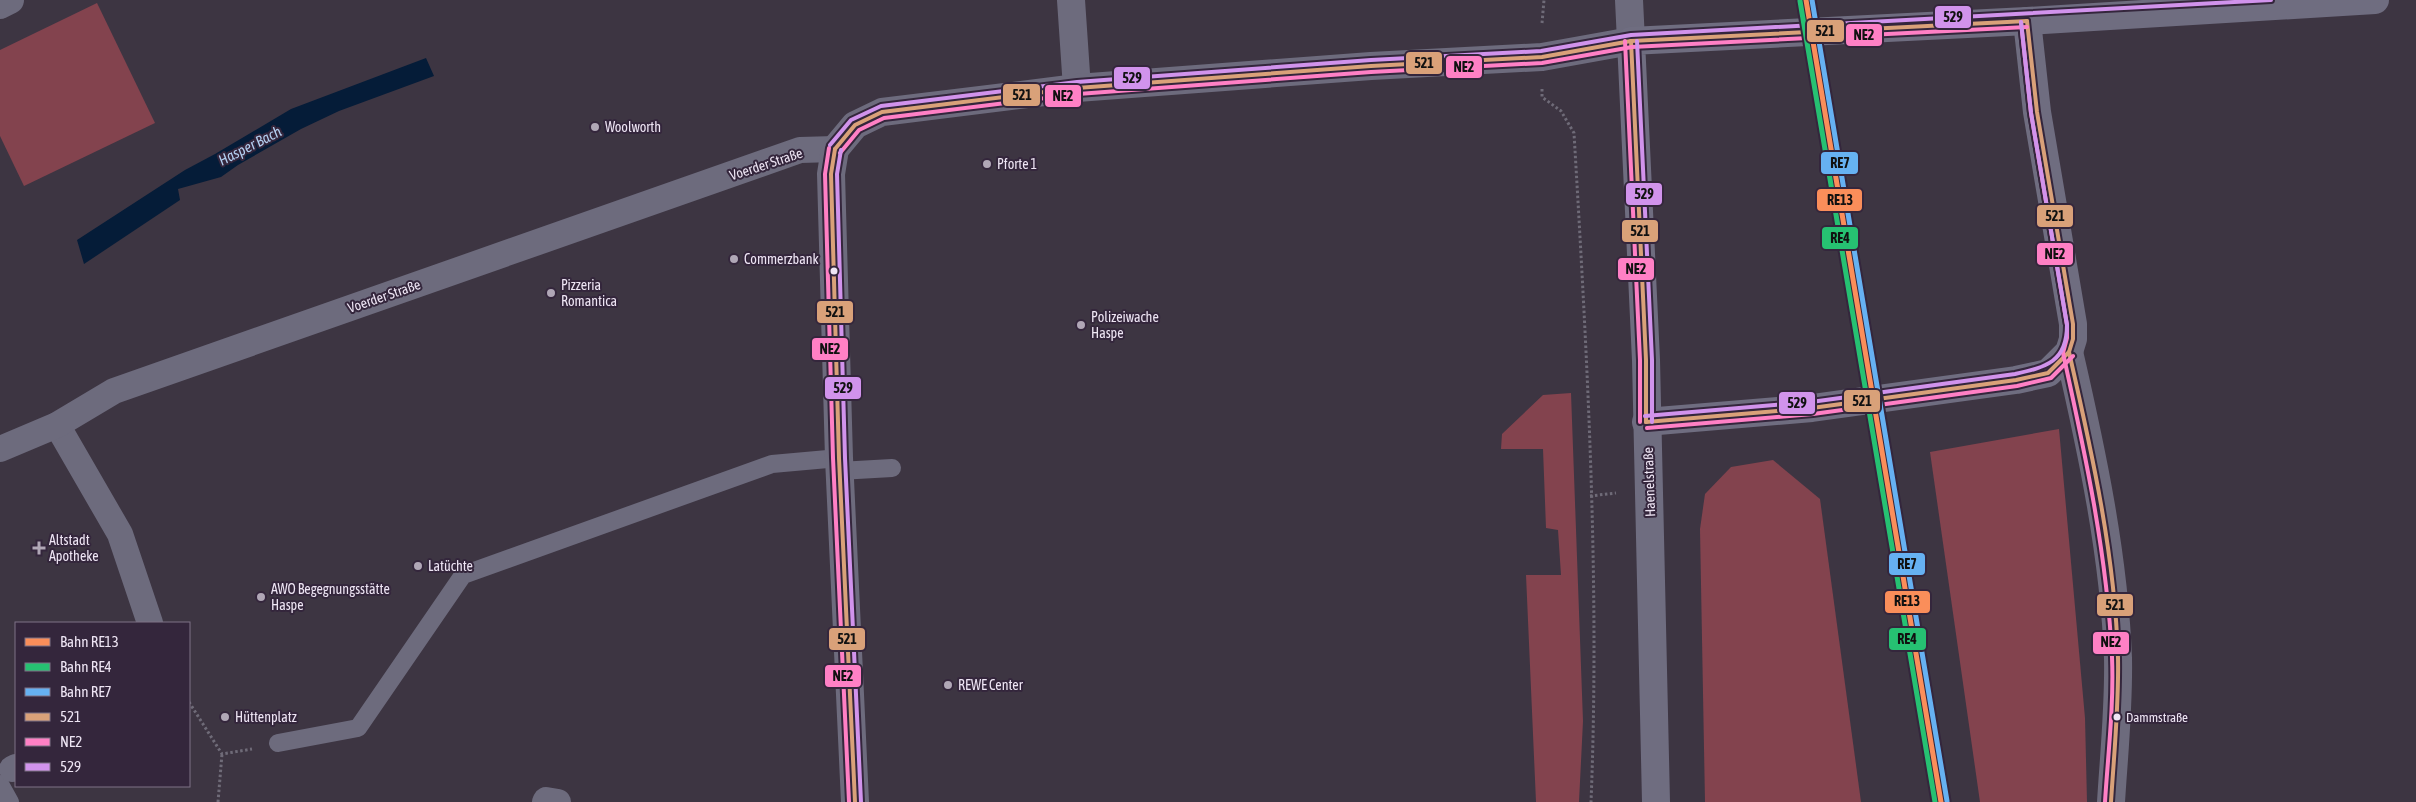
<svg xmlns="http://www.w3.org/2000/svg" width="2416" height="802" font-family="'Asap Condensed',sans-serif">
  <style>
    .green { fill: #83434e }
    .water { fill: #051c38 }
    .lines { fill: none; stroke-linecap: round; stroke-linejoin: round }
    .path { stroke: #6f6b78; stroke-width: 3; stroke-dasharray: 2.5 2.5; stroke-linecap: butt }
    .service { stroke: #6d6b7d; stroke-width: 18 }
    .pedestrian { stroke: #6d6b7d; stroke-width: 26 }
    .minor { stroke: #6d6b7d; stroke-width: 28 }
    .tertiary { stroke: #6d6b7d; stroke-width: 28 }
    .secondary { stroke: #6f6d80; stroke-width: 28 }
    .bus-1-casing { stroke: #34263c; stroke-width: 8 }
    .bus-2-casing { stroke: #34263c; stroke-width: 8 }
    .bus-3-casing { stroke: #34263c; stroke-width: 8 }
    .bus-1 { stroke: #d9a179; stroke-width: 4 }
    .bus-2 { stroke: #ff80c5; stroke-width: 4 }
    .bus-3 { stroke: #d193ec; stroke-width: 4 }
    .rail-1-casing { stroke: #34263c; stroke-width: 9 }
    .rail-2-casing { stroke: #34263c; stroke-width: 9 }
    .rail-3-casing { stroke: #34263c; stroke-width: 9 }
    .rail-1 { stroke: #fa8e5a; stroke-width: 5 }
    .rail-2 { stroke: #26c172; stroke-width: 5 }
    .rail-3 { stroke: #66b1f2; stroke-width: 5 }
    .poi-dot { fill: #b0a7b6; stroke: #34263c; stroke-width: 2 }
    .bus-dot { fill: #eee5f4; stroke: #34263c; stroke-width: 2 }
    .labels { text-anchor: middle; stroke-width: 4; stroke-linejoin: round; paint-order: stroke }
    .bus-label { font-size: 13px; fill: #eee5f4; stroke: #34263c; text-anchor: start }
    .poi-label { font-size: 14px; fill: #eee5f4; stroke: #34263c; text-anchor: start }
    .street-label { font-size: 14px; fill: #eee5f4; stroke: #34263c }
    .water-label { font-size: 15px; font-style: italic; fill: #b3cff1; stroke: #34263c }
    .line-badge { stroke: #34263c; stroke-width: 2 }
    .pale-badge-label { font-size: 14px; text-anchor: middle; font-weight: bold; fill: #111 }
  </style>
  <rect width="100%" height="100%" fill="#3d3542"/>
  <!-- green -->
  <g class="green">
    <path d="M97,3L155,123L24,186L0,136V50Z"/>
    <path d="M1571,393L1583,721L1579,802H1536L1526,575H1561L1558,530L1546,528L1543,449H1501L1502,434L1543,395Z"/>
    <path d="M2059,429L2085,718L2087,802H1980L1930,452Z"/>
    <path d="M1773,460L1820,499L1861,802H1705L1700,529L1705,494L1731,467Z"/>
  </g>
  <!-- water -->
  <path class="water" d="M426,58L434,76L339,111L301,129L238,165L221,177L178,189L180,200L84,264L77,240L185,170L215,154L291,109Z"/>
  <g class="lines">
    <!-- path -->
    <g class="path">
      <path d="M1542,23L1544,0"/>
      <path d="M1542,89V97L1561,111L1574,133C1587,355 1600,579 1591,802"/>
      <path d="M1590,496L1616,493"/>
      <path d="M189,702L222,754L252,749"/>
      <path d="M218,802L222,754"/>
    </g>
    <!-- service -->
    <g class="service">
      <path d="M839,471L892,468"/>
      <path d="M278,743L358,728L463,575L772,464L839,458"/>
      <path d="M0,784L10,802"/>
    </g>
    <!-- pedestrian -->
    <g class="pedestrian">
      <path d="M57,425L120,534L150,623"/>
      <path d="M0,449L57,425L114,391L800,150L835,149"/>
      <path d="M12,769L16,767"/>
      <path d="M545,802L546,800L558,802"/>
    </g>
    <!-- minor -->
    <g class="minor">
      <path d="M1071,0L1077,88"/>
      <path d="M0,5L10,0"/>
      <path d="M2069,352C2092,452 2114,555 2118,658C2119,706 2114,754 2111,802"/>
      <path d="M855,802L839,458L831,174L835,149L855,125L882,112L1077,88L1371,66L1542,57L1631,41"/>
    </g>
    <!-- tertiary -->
    <path class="tertiary" d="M1629,0L1631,41"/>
    <!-- secondary -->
    <g class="secondary">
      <path d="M1646,422L1812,408L2016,380L2048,373L2069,352L2073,339V324L2037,112L2027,21"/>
      <path d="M1656,802L1646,360L1631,41L2027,21L2375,0"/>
    </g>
    <defs>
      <g id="bus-1">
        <path d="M2027,21L2037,112L2073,324V339L2069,352C2092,453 2115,555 2118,658C2119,706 2114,754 2111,802"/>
        <path d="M1631,41L1646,360V422"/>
        <path d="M835,149L855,125L882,112L1077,88L1371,66L1542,57L1631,41L2027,21"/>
        <path d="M835,149L831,174L839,458L855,802"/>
        <path d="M1646,422L1812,408L2016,380L2048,373L2069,352"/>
      </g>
      <g id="bus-2">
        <path d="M2021,22L2031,113L2067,325V338L2063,353C2085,453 2107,554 2112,657C2114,705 2108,754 2105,802"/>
        <path d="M1625,41L1640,360V422"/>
        <path d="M829,148L825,174L833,458L849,802"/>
        <path d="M840,153L859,130L884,118L1078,94L1371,72L1542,63L1632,47L2027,27"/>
        <path d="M1647,428L1813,414L2017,386L2051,378L2073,356"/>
      </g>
      <g id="bus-3">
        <path d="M1637,41L1652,360V422"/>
        <path d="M830,145L851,120L881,106L1077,82L1371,60L1541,51L1631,35L2271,0"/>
        <path d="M841,150L837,174L845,458L861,802"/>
        <path d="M1645,416L1811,402L2015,374C2046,367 2067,362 2067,325L2031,113L2021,22"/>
      </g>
    </defs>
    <!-- bus-1 casing -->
    <use href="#bus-1" class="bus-1-casing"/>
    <!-- bus-2 casing -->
    <use href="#bus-2" class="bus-2-casing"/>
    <!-- bus-3 casing -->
    <use href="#bus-3" class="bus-3-casing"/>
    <!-- bus-1 -->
    <use href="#bus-1" class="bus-1"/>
    <!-- bus-2 -->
    <use href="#bus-2" class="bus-2"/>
    <!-- bus-3 -->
    <use href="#bus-3" class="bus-3"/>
    <defs>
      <path id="rail-1" d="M1806,0L1941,802"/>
      <path id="rail-2" d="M1800,1L1935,802"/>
      <path id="rail-3" d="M1812,0L1947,801"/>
    </defs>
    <!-- rail-1 casing -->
    <use href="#rail-1" class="rail-1-casing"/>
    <!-- rail-2 casing -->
    <use href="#rail-2" class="rail-2-casing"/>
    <!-- rail-3 casing -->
    <use href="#rail-3" class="rail-3-casing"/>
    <!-- rail-1 -->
    <use href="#rail-1" class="rail-1"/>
    <!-- rail-2 -->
    <use href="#rail-2" class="rail-2"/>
    <!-- rail-3 -->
    <use href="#rail-3" class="rail-3"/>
  </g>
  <!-- markers -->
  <g class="poi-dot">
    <circle cx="595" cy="127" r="5"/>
    <circle cx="987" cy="164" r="5"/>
    <circle cx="734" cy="259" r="5"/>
    <circle cx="551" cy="293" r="5"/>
    <circle cx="1081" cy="325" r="5"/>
    <path d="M36.5 540.5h5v5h5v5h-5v5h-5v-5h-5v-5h5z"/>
    <circle cx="418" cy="566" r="5"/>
    <circle cx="261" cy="597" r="5"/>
    <circle cx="948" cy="685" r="5"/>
    <circle cx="225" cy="717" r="5"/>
  </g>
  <g class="bus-dot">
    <circle cx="834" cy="271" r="4.5"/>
    <circle cx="2117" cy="717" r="4.5"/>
  </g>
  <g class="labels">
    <!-- bus labels -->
    <g class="bus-label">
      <text x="2126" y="722">Dammstraße</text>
    </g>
    <!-- poi labels -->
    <g class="poi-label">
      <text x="605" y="132">Woolworth</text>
      <text x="997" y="169">Pforte 1</text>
      <text x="744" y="264">Commerzbank</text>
      <text x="561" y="290">Pizzeria<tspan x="561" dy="16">Romantica</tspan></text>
      <text x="1091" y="322">Polizeiwache<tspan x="1091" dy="16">Haspe</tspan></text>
      <text x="49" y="545">Altstadt<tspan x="49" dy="16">Apotheke</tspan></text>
      <text x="428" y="571">Latüchte</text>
      <text x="271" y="594">AWO Begegnungsstätte<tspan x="271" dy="16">Haspe</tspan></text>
      <text x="958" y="690">REWE Center</text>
      <text x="235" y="722">Hüttenplatz</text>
    </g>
    <!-- street labels -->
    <g class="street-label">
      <text transform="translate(766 164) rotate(-18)" y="5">Voerder Straße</text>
      <text transform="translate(384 296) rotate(-19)" y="5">Voerder Straße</text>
      <text transform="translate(1649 482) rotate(-92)" y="5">Haenelstraße</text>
    </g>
    <!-- water labels -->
    <g class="water-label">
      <text transform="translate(250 146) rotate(-27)" y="5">Hasper Bach</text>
    </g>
  </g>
  <g class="line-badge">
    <rect x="1934" y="5" width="38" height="24" rx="5" fill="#d193ec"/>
    <rect x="1806" y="19" width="39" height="24" rx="5" fill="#d9a179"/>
    <rect x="1845" y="23" width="38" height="24" rx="5" fill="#ff80c5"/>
    <rect x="1405" y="51" width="38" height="24" rx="5" fill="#d9a179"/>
    <rect x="1445" y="55" width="38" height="24" rx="5" fill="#ff80c5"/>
    <rect x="1113" y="66" width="38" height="24" rx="5" fill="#d193ec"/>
    <rect x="1002" y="83" width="39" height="24" rx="5" fill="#d9a179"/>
    <rect x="1044" y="84" width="38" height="24" rx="5" fill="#ff80c5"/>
    <rect x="1820" y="151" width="39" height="24" rx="5" fill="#66b1f2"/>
    <rect x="1625" y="182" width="38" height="24" rx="5" fill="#d193ec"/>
    <rect x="1816" y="188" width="47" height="24" rx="5" fill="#fa8e5a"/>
    <rect x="2036" y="204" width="38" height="24" rx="5" fill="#d9a179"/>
    <rect x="1621" y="219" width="38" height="24" rx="5" fill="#d9a179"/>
    <rect x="1821" y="226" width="38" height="24" rx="5" fill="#26c172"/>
    <rect x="2036" y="242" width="38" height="24" rx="5" fill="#ff80c5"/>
    <rect x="1617" y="257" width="38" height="24" rx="5" fill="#ff80c5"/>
    <rect x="816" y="300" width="38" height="24" rx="5" fill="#d9a179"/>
    <rect x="811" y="337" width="38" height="24" rx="5" fill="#ff80c5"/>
    <rect x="824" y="376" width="38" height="24" rx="5" fill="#d193ec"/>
    <rect x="1843" y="389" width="38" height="24" rx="5" fill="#d9a179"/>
    <rect x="1778" y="391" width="38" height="24" rx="5" fill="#d193ec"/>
    <rect x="1888" y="552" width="38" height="24" rx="5" fill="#66b1f2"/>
    <rect x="1884" y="590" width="47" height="24" rx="5" fill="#fa8e5a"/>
    <rect x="2096" y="593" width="38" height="24" rx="5" fill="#d9a179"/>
    <rect x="828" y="627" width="38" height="24" rx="5" fill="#d9a179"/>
    <rect x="1888" y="627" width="39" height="24" rx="5" fill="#26c172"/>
    <rect x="2092" y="631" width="38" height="24" rx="5" fill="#ff80c5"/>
    <rect x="824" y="664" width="38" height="24" rx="5" fill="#ff80c5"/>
  </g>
  <g class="pale-badge-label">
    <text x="1953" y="22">529</text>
    <text x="1825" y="36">521</text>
    <text x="1864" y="40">NE2</text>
    <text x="1424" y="68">521</text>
    <text x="1464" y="72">NE2</text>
    <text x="1132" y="83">529</text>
    <text x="1022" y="100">521</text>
    <text x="1063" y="101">NE2</text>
    <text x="1840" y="168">RE7</text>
    <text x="1644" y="199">529</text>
    <text x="1840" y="205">RE13</text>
    <text x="2055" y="221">521</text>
    <text x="1640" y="236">521</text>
    <text x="1840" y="243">RE4</text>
    <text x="2055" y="259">NE2</text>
    <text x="1636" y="274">NE2</text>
    <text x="835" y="317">521</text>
    <text x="830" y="354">NE2</text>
    <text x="843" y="393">529</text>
    <text x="1862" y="406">521</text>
    <text x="1797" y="408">529</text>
    <text x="1907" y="569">RE7</text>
    <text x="1907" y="606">RE13</text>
    <text x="2115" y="610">521</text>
    <text x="847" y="644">521</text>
    <text x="1907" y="644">RE4</text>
    <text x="2111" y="647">NE2</text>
    <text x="843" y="681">NE2</text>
  </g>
  <!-- legend -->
  <rect x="15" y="622" width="175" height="165" fill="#34263c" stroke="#7e7286"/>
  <rect x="25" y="638" width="25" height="8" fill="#fa8e5a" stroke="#7e7286"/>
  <text x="60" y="647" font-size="15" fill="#eee5f4">Bahn RE13</text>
  <rect x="25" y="663" width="25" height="8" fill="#26c172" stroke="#7e7286"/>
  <text x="60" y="672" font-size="15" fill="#eee5f4">Bahn RE4</text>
  <rect x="25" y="688" width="25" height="8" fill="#66b1f2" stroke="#7e7286"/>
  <text x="60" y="697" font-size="15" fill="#eee5f4">Bahn RE7</text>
  <rect x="25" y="713" width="25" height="8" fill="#d9a179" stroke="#7e7286"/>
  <text x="60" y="722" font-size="15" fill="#eee5f4">521</text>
  <rect x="25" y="738" width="25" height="8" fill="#ff80c5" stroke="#7e7286"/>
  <text x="60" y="747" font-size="15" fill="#eee5f4">NE2</text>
  <rect x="25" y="763" width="25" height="8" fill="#d193ec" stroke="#7e7286"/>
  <text x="60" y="772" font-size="15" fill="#eee5f4">529</text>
</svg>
